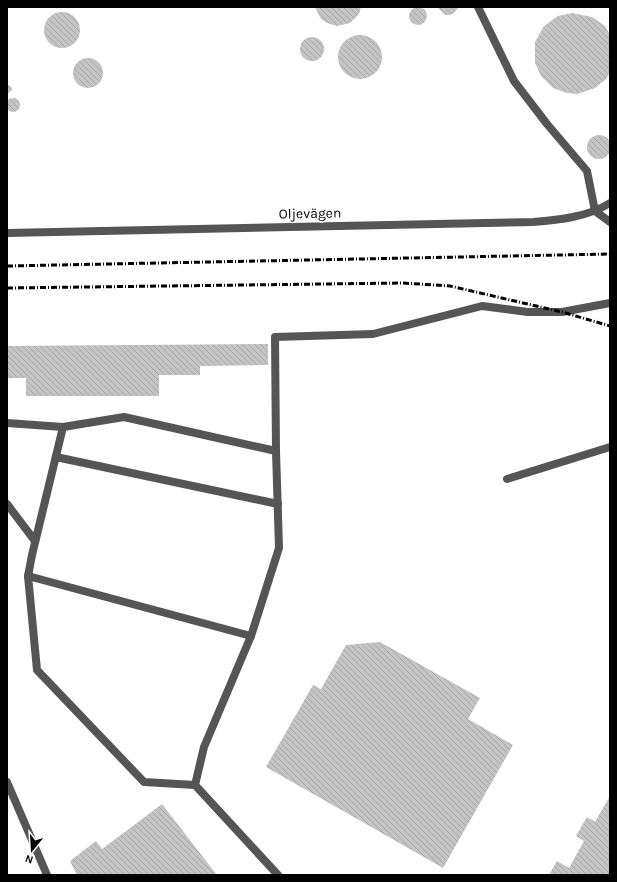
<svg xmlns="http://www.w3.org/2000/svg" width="617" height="882" font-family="Karla,sans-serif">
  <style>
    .building { fill: url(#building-back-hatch) }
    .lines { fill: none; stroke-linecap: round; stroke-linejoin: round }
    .lane { stroke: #555; stroke-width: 8 }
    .street { stroke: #555; stroke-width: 8 }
    .rail { stroke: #000; stroke-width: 3; stroke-dasharray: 6 2 1 2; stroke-linecap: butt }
    .labels { text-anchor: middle; stroke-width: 3; stroke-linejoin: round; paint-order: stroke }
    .street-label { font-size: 14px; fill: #000; stroke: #fff }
  </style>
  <defs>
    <pattern id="building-back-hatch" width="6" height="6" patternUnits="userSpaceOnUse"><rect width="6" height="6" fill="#c4c4c4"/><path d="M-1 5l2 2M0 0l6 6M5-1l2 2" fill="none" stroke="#a7a7a7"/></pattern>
  </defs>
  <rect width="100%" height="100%" fill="#fff"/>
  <!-- building -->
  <g class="building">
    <circle cx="418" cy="16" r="9"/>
    <path d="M315,7H361L359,14L350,23L337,26L327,23L321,19Z"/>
    <path d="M439,7H459L453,14L449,15H445L439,9Z"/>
    <circle cx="62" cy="30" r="18"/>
    <path d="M572,13L592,17L605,26L610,35V72L606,79L595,88L577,94L567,93L553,88L541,76L535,63V42L544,26L558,16Z"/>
    <circle cx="360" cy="57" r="22"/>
    <circle cx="312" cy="49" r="12"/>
    <circle cx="88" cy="73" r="15"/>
    <path d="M7,84L11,87L12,90L7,94Z"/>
    <circle cx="13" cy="105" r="7"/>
    <circle cx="599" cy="147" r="12"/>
    <path d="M268,344V365L200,366V375H159V396H26V378H7V346Z"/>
    <path d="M380,642L480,698L468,719L513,745L443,868L266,767L313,685L321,689L346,645Z"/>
    <path d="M610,796V875H549L557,861L569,868L584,841L576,836L587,817L595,822Z"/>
    <path d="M162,804L217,875H77L70,861L96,841L102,849Z"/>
  </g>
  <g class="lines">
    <!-- lane -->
    <g class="lane">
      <path d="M478,7L514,81L547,124L587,171L595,211L610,222"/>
      <path d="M7,423L63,427L32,555L28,576"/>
      <path d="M63,427L124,417L276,451"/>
      <path d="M56,457L278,504"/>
      <path d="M507,479L610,447"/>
      <path d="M7,504L35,541"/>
      <path d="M195,785L144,782L37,670L28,576L251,636"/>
      <path d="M278,875L195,785L204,747L251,636L279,548L276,451L275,337L373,334L482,306L528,312H562L610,303"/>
    </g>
    <!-- street -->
    <g class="street">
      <path d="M7,233L533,222C558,220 588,217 610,203"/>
      <path d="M7,782L47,875"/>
    </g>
    <!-- rail -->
    <g class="rail">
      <path d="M7,266L610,254"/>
      <path d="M7,288L402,283L450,286L562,312L610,326"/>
    </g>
  </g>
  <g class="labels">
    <!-- street labels -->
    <g class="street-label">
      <text transform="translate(310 213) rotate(-1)" y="5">Oljevägen</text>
    </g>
  </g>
  <!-- border -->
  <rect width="617" height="882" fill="none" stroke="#000000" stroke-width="16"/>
  <!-- north arrow -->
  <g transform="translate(32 850) rotate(198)" stroke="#ffffff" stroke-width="3" paint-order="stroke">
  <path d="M0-3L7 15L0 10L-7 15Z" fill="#000000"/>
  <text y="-6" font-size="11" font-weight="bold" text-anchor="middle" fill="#000000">N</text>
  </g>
</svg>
